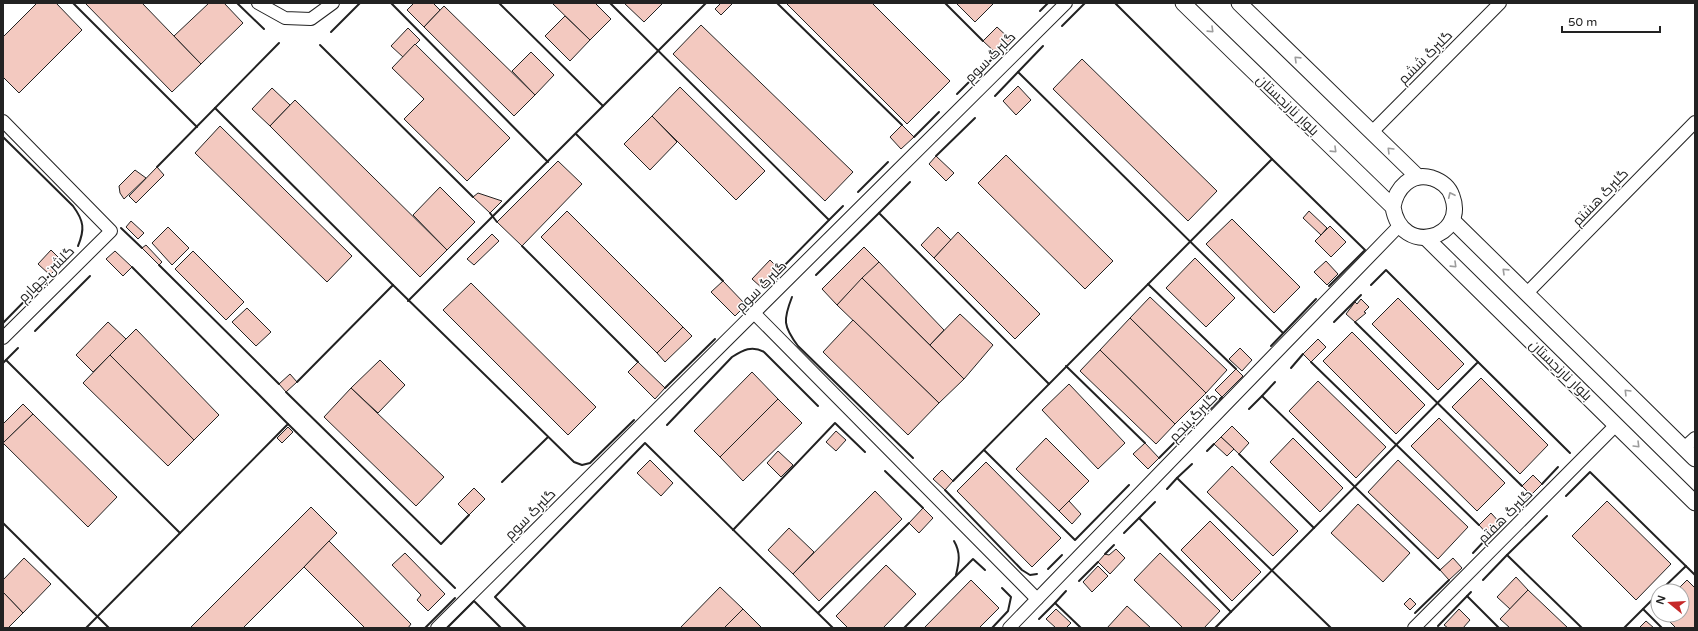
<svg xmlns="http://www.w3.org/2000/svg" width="1698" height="631" font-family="'Varela Round',Cairo,sans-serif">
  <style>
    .building { fill: #f3c9c0; stroke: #222 }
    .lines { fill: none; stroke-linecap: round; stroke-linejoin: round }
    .minor-casing { stroke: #222; stroke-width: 14 }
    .tertiary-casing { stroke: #222; stroke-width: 17 }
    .minor { stroke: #fff; stroke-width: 12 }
    .tertiary { stroke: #fff; stroke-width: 15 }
    .wall { stroke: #222; stroke-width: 2 }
    .oneway { stroke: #9c9c9c }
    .labels { text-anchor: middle; stroke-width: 3; stroke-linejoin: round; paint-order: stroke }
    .street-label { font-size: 14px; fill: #222; stroke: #fff }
  </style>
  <rect width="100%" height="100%" fill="#fff"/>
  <!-- building -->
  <g class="building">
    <path d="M37,3H56L82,30L19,93L3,77V37Z"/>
    <path d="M85,3H142L201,64L172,92Z"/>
    <path d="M209,3H224L243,23L201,64L174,36Z"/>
    <path d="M414,3H433L440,10L424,27L407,10Z"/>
    <path d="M552,3H595L611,19L590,40Z"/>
    <path d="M624,3H663L644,22Z"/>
    <path d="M721,3H733L721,15L715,9Z"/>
    <path d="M786,3H872L950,81L907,124Z"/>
    <path d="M956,3H994L975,22Z"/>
    <path d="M444,6L535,95L514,116L424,27Z"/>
    <path d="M565,16L590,40L570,61L545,36Z"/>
    <path d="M701,25L853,172L825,201L673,54Z"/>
    <path d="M997,27L1011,40L997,54L983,41Z"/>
    <path d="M408,28L420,40L403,57L391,46Z"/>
    <path d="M415,44L510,138L467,181L404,119L424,99L392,68Z"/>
    <path d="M531,52L554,75L535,95L512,71Z"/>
    <path d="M1082,59L1217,191L1188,221L1053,89Z"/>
    <path d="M1018,86L1031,100L1016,115L1003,101Z"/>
    <path d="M680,87L765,171L736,200L652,116Z"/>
    <path d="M272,88L290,105L270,126L252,109Z"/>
    <path d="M295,100L447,250L420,277L270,126Z"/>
    <path d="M652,116L677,142L650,170L624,144Z"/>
    <path d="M902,125L914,137L901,149L890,137Z"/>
    <path d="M220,126L352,256L327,282L195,153Z"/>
    <path d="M1006,155L1113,261L1085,289L978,183Z"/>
    <path d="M936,156L954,173L946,181L929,164Z"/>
    <path d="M558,161L582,184L522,246L497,222Z"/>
    <path d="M157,167L164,175L136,203L129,196Z"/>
    <path d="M135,170L146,178L124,199L120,193L119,186Z"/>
    <path d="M440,187L475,222L447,250L413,215Z"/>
    <path d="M478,193L502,201L490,213L473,197Z"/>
    <path d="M567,211L683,327L657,353L541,237Z"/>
    <path d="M1309,211L1327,228L1321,235L1303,218Z"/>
    <path d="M1232,219L1300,287L1274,313L1206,244Z"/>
    <path d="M131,221L144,233L138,239L126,227Z"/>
    <path d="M1330,226L1346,242L1331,257L1315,241Z"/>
    <path d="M168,227L189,248L172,265L152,243Z"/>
    <path d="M938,227L951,240L934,258L921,245Z"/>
    <path d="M958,232L1040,314L1015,339L934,258Z"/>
    <path d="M492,234L499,241L474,265L467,259Z"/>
    <path d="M146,245L162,262L159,265L142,248Z"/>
    <path d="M864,247L879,262L837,305L822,289Z"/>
    <path d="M51,250L63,262L50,275L38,264Z"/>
    <path d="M115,251L132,267L123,276L106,259Z"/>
    <path d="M193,251L244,302L226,320L175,269Z"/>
    <path d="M1195,258L1235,298L1206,327L1166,288Z"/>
    <path d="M770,260L780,270L762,288L752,279Z"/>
    <path d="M1326,261L1338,274L1327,285L1314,272Z"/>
    <path d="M879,262L944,330L930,345L862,278Z"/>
    <path d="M862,278L964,379L939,403L837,305Z"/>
    <path d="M723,281L746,305L735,316L711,292Z"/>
    <path d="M471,283L596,407L568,435L443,310Z"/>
    <path d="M1150,297L1227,370L1206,393L1130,318Z"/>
    <path d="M1398,298L1464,364L1438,390L1372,324Z"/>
    <path d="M1361,299L1369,307L1364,312L1366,313L1355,322L1346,314L1355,302L1357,304Z"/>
    <path d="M247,308L271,332L256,346L232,322Z"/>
    <path d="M960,314L993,345L964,379L930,345Z"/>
    <path d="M1130,318L1206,393L1175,424L1100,350Z"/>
    <path d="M853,320L939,403L908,435L823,352Z"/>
    <path d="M108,322L126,339L93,372L76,355Z"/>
    <path d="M683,327L692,336L665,362L657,353Z"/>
    <path d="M136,329L219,415L194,440L110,355Z"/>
    <path d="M1352,332L1425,405L1396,434L1323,361Z"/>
    <path d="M1318,339L1326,347L1311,362L1303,354Z"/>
    <path d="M1240,348L1252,360L1242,371L1229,359Z"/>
    <path d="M1100,350L1175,424L1156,444L1080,371Z"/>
    <path d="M110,355L194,440L168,466L83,383Z"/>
    <path d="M380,360L405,385L378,413L351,388Z"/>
    <path d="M638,362L665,388L655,399L628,372Z"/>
    <path d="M1236,369L1243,376L1222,397L1215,390Z"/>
    <path d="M752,372L778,399L720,457L694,431Z"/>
    <path d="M290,374L297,382L286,392L279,384Z"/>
    <path d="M1481,378L1548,445L1520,474L1452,407Z"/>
    <path d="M1318,381L1386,447L1356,478L1289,411Z"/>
    <path d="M1069,384L1125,443L1098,469L1042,410Z"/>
    <path d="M351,388L444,477L416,506L324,417Z"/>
    <path d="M778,399L802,423L743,481L720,457Z"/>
    <path d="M23,404L33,414L3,443V424Z"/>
    <path d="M33,414L117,497L88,527L3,443Z"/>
    <path d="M1439,418L1505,483L1477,511L1411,446Z"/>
    <path d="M1232,426L1249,443L1239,454L1221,437Z"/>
    <path d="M288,427L293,432L282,443L277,438Z"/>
    <path d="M836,431L846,440L836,451L826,442Z"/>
    <path d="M1221,437L1234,449L1227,456L1214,444Z"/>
    <path d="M1046,438L1089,481L1059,511L1016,469Z"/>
    <path d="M1293,438L1343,488L1320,512L1270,462Z"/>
    <path d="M1145,443L1159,458L1148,469L1133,454Z"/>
    <path d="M778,451L793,465L781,477L767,463Z"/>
    <path d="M650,460L673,483L661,496L637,473Z"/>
    <path d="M1398,460L1468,527L1438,559L1368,492Z"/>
    <path d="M986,462L1061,538L1032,567L957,491Z"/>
    <path d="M1232,466L1298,531L1273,556L1207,492Z"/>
    <path d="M942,470L953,481L945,490L933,479Z"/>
    <path d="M1533,475L1542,484L1531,495L1522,486Z"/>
    <path d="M474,488L485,499L469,515L458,504Z"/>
    <path d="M875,491L902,519L819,601L793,574Z"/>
    <path d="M1069,501L1081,514L1072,524L1059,511Z"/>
    <path d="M1607,501L1671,564L1636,600L1572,536Z"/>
    <path d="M1358,504L1410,553L1383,582L1331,533Z"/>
    <path d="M311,507L337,533L304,567L243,628H190Z"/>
    <path d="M923,508L933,518L919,533L909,523Z"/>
    <path d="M1491,513L1501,524L1489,536L1479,525Z"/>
    <path d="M1210,521L1261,572L1232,601L1181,550Z"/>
    <path d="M789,528L814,552L793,574L768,550Z"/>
    <path d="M329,541L411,624L408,628H365L304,567Z"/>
    <path d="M1116,549L1125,558L1110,574L1098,562L1105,554L1109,555Z"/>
    <path d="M405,553L445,594L428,611L417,600L421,595L392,565Z"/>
    <path d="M1160,553L1220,611L1204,628H1183L1134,580Z"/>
    <path d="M24,558L51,584L23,613L3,592V580Z"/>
    <path d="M1453,558L1462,568L1449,580L1440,570Z"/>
    <path d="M886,565L916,594L883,628H848L836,616Z"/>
    <path d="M1098,566L1108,576L1092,592L1083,582Z"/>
    <path d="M1516,577L1528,590L1510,609L1497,597Z"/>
    <path d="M971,580L999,608L979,628H924Z"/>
    <path d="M1687,580L1695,588V628H1676L1663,615H1682V591H1676Z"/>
    <path d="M720,587L743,609L724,628H680Z"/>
    <path d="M1528,590L1568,628H1510L1500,619Z"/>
    <path d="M3,592L23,613L8,628H3Z"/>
    <path d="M1410,598L1416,604L1410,610L1404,604Z"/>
    <path d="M1127,606L1151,628H1107Z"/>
    <path d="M743,609L762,628H724Z"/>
    <path d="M1056,609L1071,623L1066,628H1056L1046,619Z"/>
    <path d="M1459,609L1470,620L1463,628H1448L1444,625Z"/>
    <path d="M1646,621L1654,628H1639Z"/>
  </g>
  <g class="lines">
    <defs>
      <g id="minor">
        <path d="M258,3L285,18L311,19L333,3"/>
        <path d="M3,121L111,231L3,338"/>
        <path d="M1372,132L1500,3"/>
        <path d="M1527,293L1695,122"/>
        <path d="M754,313L1037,599"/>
        <path d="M1684,448L1695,438"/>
        <path d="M437,628L1066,3"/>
        <path d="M1009,628L1399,226"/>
        <path d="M1414,628L1616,425"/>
      </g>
      <g id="tertiary">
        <path d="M1183,3L1393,207C1401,258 1468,238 1452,196C1449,187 1441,181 1432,178C1411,172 1396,188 1393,207"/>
        <path d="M1239,3L1418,177"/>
        <path d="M1452,220L1695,459"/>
        <path d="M1426,238L1695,503"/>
      </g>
    </defs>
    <!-- minor casing -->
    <use href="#minor" class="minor-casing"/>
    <!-- tertiary casing -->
    <use href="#tertiary" class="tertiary-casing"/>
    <!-- minor -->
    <use href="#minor" class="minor"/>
    <!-- tertiary -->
    <use href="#tertiary" class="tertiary"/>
    <!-- wall -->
    <g class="wall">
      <path d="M73,3L197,127"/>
      <path d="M237,3L264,29"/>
      <path d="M391,3L548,162"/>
      <path d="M499,3L603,106"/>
      <path d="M610,3L829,220L780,270"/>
      <path d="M777,3L902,125"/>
      <path d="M945,3L983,41"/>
      <path d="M1040,11L1048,3"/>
      <path d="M1062,26L1085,3"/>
      <path d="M331,32L360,3"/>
      <path d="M320,45L473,197"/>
      <path d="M1043,46L1018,72L1283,333"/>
      <path d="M957,94L997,54"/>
      <path d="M995,96L1018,72"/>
      <path d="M215,108L393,285L297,382"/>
      <path d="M576,134L723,281"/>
      <path d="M3,137L73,206C84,221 85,229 78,246"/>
      <path d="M914,137L939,112"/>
      <path d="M936,156L975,118"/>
      <path d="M1272,159L1365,250L1329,286"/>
      <path d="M157,167L279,43"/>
      <path d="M910,182L879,213L1049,384"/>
      <path d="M858,192L888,162"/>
      <path d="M490,213L497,222"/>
      <path d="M829,220L843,206"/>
      <path d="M121,228L142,248"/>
      <path d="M522,246L638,362"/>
      <path d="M159,265L279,384"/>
      <path d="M816,275L879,213"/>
      <path d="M1148,284L1236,369"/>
      <path d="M393,285L574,462L582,465L590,463L634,420"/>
      <path d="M792,297C783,320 783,326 798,346L913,458"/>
      <path d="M408,301L706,3"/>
      <path d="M1334,322L1361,295"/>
      <path d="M1355,322L1522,486"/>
      <path d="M3,323L50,275"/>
      <path d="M35,331L90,276"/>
      <path d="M1271,346L1316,299"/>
      <path d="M6,360L180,533"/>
      <path d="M1311,362L1479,525"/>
      <path d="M1478,362L1570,453"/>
      <path d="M3,363L18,348"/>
      <path d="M1066,366L1145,443"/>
      <path d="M1291,368L1303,354"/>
      <path d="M665,388L715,339"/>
      <path d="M286,392L441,544L469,515"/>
      <path d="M1262,396L1275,382"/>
      <path d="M1210,409L1222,397"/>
      <path d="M1249,409L1262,396L1440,570"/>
      <path d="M288,424L455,588"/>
      <path d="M667,425L732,357C743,350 752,345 764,352L818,406"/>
      <path d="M984,450L1075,540L1129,485"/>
      <path d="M1207,451L1214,444"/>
      <path d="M1239,454L1314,528"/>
      <path d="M1159,458L1194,423"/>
      <path d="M885,471L923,508"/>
      <path d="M1177,478L1192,464"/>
      <path d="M953,481L1272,159L1115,3"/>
      <path d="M502,482L548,437"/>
      <path d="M1542,484L1558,467"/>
      <path d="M1167,489L1177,478L1331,628"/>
      <path d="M945,490L1022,570L1030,575L1037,574"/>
      <path d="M1566,496L1590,472L1695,575"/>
      <path d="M1519,506L1531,495"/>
      <path d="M1139,518L1155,502"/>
      <path d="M3,523L109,628"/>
      <path d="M733,530L835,423L865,452"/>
      <path d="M1124,533L1139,518L1231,612"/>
      <path d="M954,541C961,553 959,562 956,575"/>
      <path d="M1473,553L1489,536"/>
      <path d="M1105,554L1114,545"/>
      <path d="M1507,555L1547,516"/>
      <path d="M1048,569L1062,555"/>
      <path d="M1483,580L1507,555L1582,628"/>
      <path d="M1079,581L1098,562"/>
      <path d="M1660,591L1686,566"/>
      <path d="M1467,596L1499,628"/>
      <path d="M1055,603L1066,591"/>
      <path d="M1643,609L1662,628"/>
      <path d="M818,613L909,523"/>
      <path d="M1415,613L1449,580"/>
      <path d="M1039,619L1055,603L1081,628"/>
      <path d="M1438,626L1471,592"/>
      <path d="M86,628L288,424L132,267"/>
      <path d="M425,628L455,598"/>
      <path d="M447,628L474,601L501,628"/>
      <path d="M526,628L495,597L645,443L833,628"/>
      <path d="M904,628L973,559L985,570"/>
      <path d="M992,628L1008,611L1011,597L1002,588"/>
      <path d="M1215,628L1478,362L1386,270L1371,285"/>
      <path d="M1624,628L1658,594"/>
    </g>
  </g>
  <!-- one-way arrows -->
  <defs><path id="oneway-chevron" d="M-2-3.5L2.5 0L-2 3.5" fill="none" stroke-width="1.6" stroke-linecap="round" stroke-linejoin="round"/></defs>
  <g class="oneway">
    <use href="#oneway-chevron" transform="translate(1211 30) rotate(44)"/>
    <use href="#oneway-chevron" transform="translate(1297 59) rotate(-136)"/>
    <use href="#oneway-chevron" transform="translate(1334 150) rotate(44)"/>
    <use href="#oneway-chevron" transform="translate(1390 150) rotate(-135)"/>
    <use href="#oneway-chevron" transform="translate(1451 195) rotate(-115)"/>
    <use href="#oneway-chevron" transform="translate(1454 265) rotate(44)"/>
    <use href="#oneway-chevron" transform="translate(1505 271) rotate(-136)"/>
    <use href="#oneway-chevron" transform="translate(1627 392) rotate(-135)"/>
    <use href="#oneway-chevron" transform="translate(1637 445) rotate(45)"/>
  </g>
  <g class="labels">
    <!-- street labels -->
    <g class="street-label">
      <text transform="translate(990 57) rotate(-45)" y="5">گلبرگ سوم</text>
      <text transform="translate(1425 57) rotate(-45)" y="5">گلبرگ ششم</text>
      <text transform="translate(1288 105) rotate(44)" y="5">بلوار نارنجستان</text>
      <text transform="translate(1600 197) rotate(-46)" y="5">گلبرگ هشتم</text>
      <text transform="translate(46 274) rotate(-45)" y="5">گلشن چهارم</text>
      <text transform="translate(761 286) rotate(-45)" y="5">گلبرگ سوم</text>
      <text transform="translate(1561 370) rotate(44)" y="5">بلوار نارنجستان</text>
      <text transform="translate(1193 417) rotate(-46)" y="5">گلبرگ پنجم</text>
      <text transform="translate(530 514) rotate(-45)" y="5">گلبرگ سوم</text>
      <text transform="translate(1505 516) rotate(-45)" y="5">گلبرگ هفتم</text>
    </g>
  </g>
  <!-- border -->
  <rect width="1698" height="631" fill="none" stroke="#222222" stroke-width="8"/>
  <!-- north arrow -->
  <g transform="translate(1670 603) rotate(288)"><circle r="19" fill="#ffffff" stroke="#a7a7a7"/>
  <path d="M0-3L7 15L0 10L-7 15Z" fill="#c62828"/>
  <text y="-6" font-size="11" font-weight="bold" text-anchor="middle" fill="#222222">N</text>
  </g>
  <!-- scale -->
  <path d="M1562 26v6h98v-6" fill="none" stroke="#222222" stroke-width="2"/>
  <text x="1568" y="26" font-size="12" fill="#222222" stroke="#ffffff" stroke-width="3" paint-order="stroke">50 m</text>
</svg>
